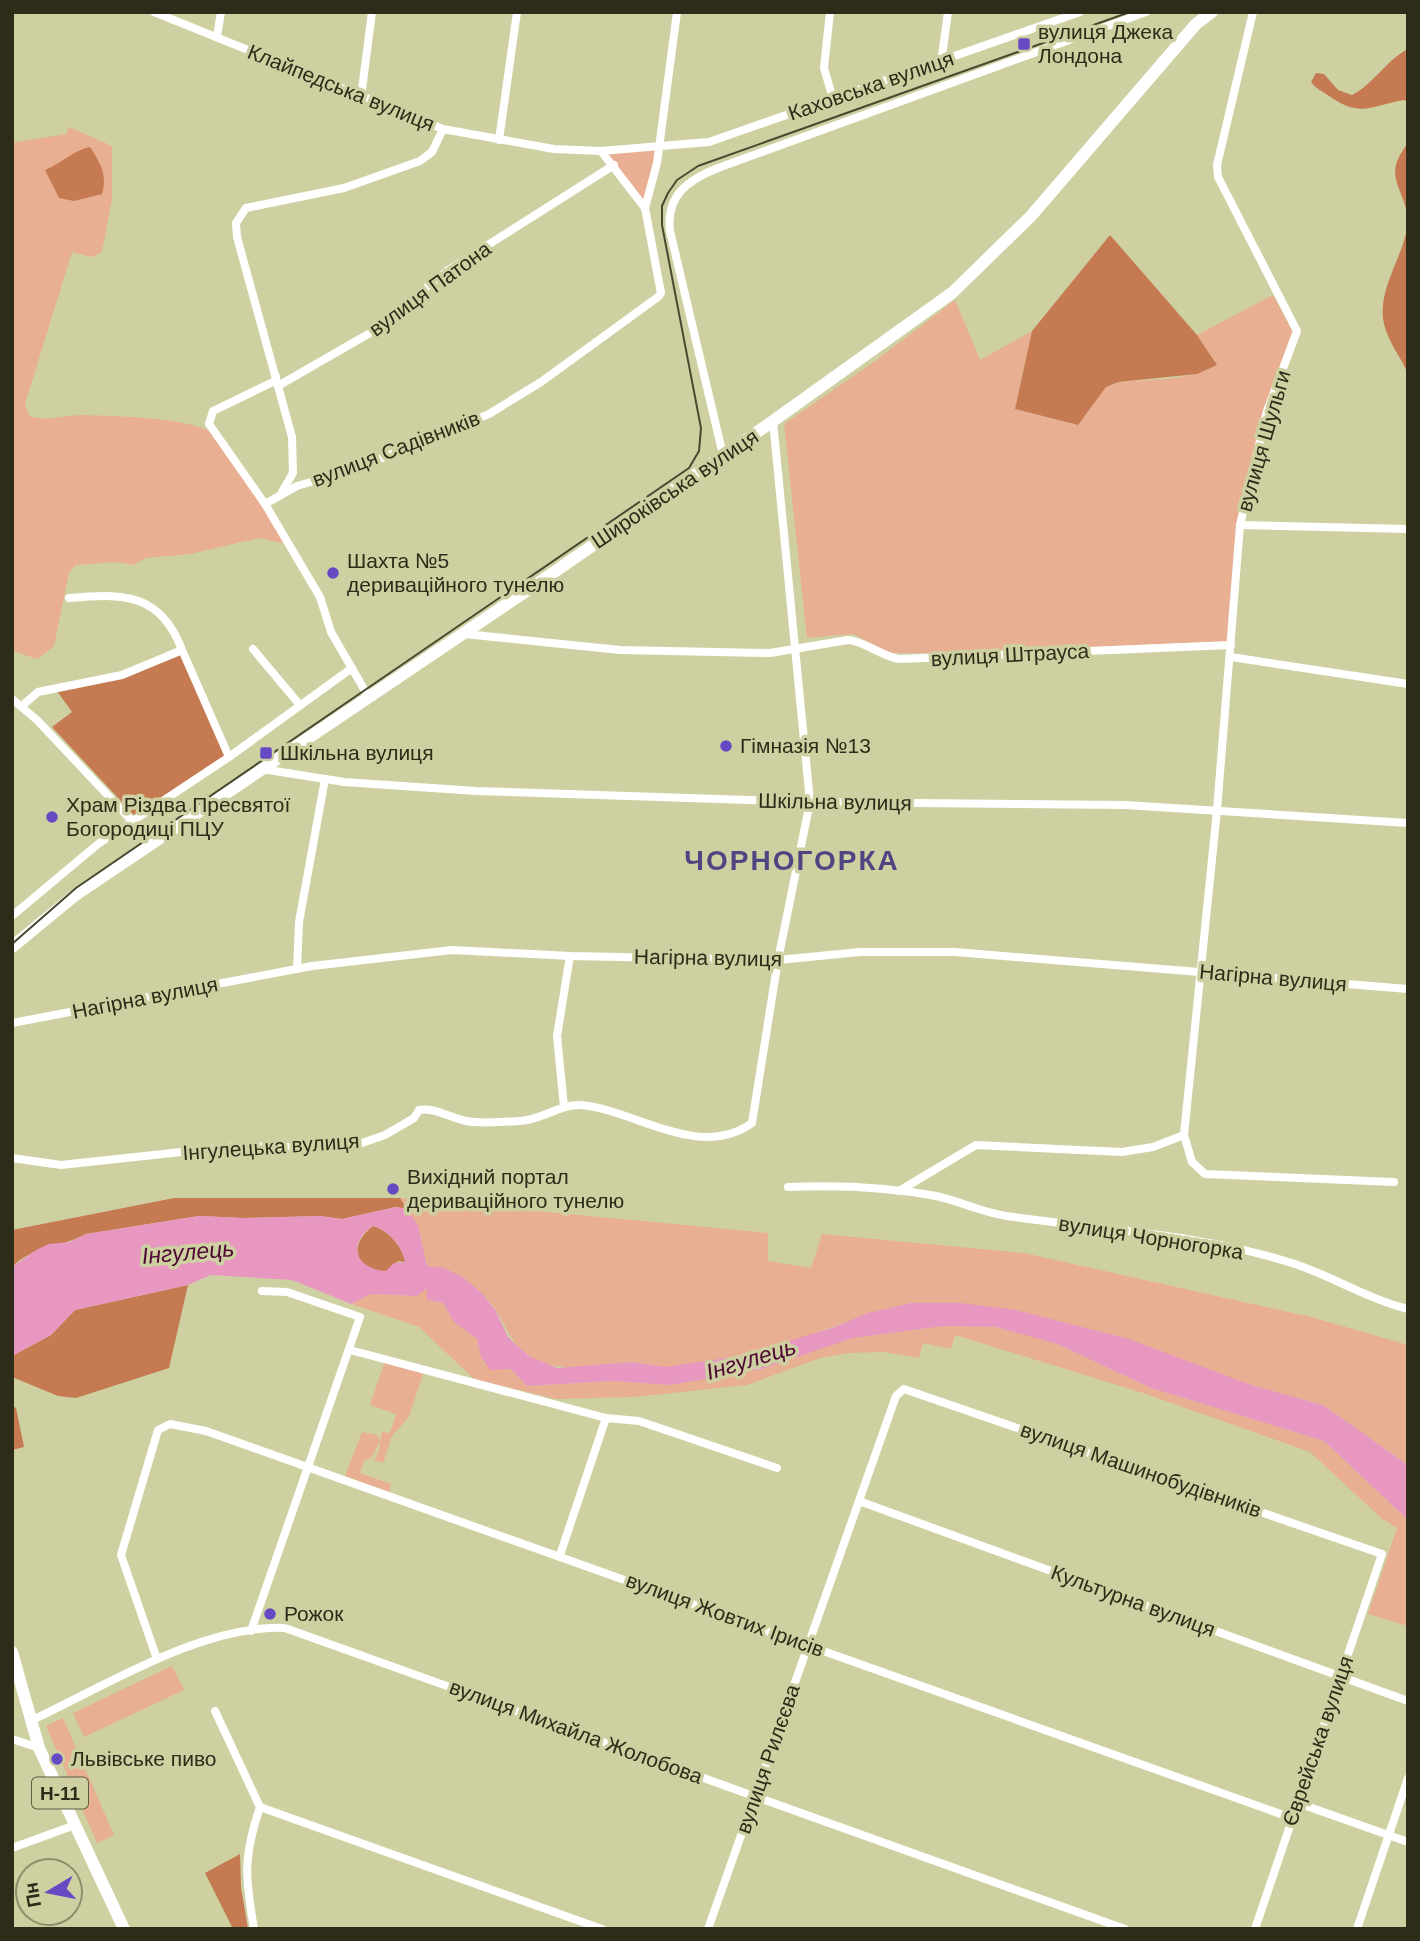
<svg xmlns="http://www.w3.org/2000/svg" width="1420" height="1941" font-family="Arial,sans-serif">
  <style>
    .green { fill: #e8af92 }
    .forest { fill: #c57a52 }
    .water { fill: #e898c0; fill-rule: evenodd }
    .lines { fill: none; stroke-linecap: round; stroke-linejoin: round }
    .street { stroke: #fff; stroke-width: 8 }
    .secondary { stroke: #fff; stroke-width: 12 }
    .primary { stroke: #fff; stroke-width: 12 }
    .tram { stroke: #494931; stroke-width: 2 }
    .poi-dot { fill: #654ac3; stroke: #cfd0a1; stroke-width: 2.5 }
    .labels { text-anchor: middle; stroke-width: 7; stroke-linejoin: round; paint-order: stroke }
    .shield { fill: #cfd0a1; stroke: #5d5d42; stroke-width: 2 }
    .shield-label { font-size: 19px; font-weight: bold; fill: #2c2c19 }
    .poi-label { font-size: 21px; fill: #2c2c19; stroke: #cfd0a1; text-anchor: start }
    .street-label { font-size: 21px; fill: #2c2c19; stroke: #cfd0a1 }
    .water-label { font-size: 23px; font-style: italic; fill: #4f0834; stroke: #cfd0a1 }
    .district-label { font-size: 28px; font-weight: bold; letter-spacing: 2px; fill: #4f4583; stroke: #cfd0a1 }
  </style>
  <rect width="100%" height="100%" fill="#cfd0a1"/>
  <!-- green -->
  <g class="green">
    <path d="M69,127L112,146V199L102,252L91,257L72,252L25,404L29,416C48,422 64,415 83,415C116,416 186,417 213,433L287,544L259,538L190,554L146,558L133,565L117,562L76,565L69,573L54,646L38,659L12,651V143L66,134Z"/>
    <path d="M659,146L645,208L601,151Z"/>
    <path d="M1273,295L1293,332L1238,523L1228,641L957,653H889L853,634L807,638L784,424L874,362L955,300L980,360L1032,331L1015,409L1077,425L1106,387L1118,382L1169,379L1196,374L1217,365L1197,335Z"/>
    <path d="M400,1198L768,1233V1261L811,1268L822,1234L1024,1253L1311,1317L1408,1345V1465L1323,1405L1251,1385L911,1303C852,1316 797,1344 738,1356C716,1361 688,1368 665,1367C653,1367 640,1361 628,1362C595,1365 560,1375 530,1356C511,1344 507,1328 496,1310C482,1288 453,1269 427,1266L420,1233Z"/>
    <path d="M427,1287L429,1301L443,1303L454,1322L477,1339L484,1364L511,1369L527,1386L612,1381L670,1385L762,1369L853,1338L944,1326L996,1327L1057,1344L1151,1388L1324,1441L1408,1520V1626L1368,1614L1397,1528L1381,1518L1310,1452L1143,1393L955,1335L951,1349L923,1343L919,1358L884,1352L850,1353L820,1358L747,1385L634,1397L556,1399L474,1379L419,1327L351,1304L371,1294L417,1296Z"/>
    <path d="M386,1358L425,1368L409,1417L392,1436L383,1463L374,1460C382,1449 379,1442 382,1432L390,1433L396,1414L370,1405Z"/>
    <path d="M362,1432L377,1435L380,1441L372,1457L364,1461L360,1473L391,1484L389,1492L345,1476Z"/>
    <path d="M172,1666L184,1690L84,1737L73,1713Z"/>
    <path d="M63,1718L114,1835L97,1843L46,1726Z"/>
  </g>
  <!-- forest -->
  <g class="forest">
    <path d="M1408,49V102L1404,100C1370,106 1361,118 1329,96C1322,91 1315,88 1311,82L1316,73L1324,74L1338,90L1352,95C1374,84 1385,61 1408,49Z"/>
    <path d="M1408,143V216C1401,183 1383,175 1408,143Z"/>
    <path d="M90,147C100,162 108,176 102,194L74,201L59,198L45,170C62,163 72,151 90,147Z"/>
    <path d="M1408,222V374C1401,357 1388,342 1384,324C1376,290 1405,255 1408,222Z"/>
    <path d="M1110,235L1197,335L1217,365L1197,374L1118,382L1106,387L1078,425L1015,409L1032,331Z"/>
    <path d="M181,655L225,756L134,815L52,727L72,712L57,691L124,678Z"/>
    <path d="M174,1198H400L407,1209L396,1207L342,1219L320,1216L243,1218L199,1216L86,1234C61,1248 34,1245 12,1267V1230Z"/>
    <path d="M373,1226C387,1229 404,1248 405,1262L398,1261L387,1272C355,1269 347,1246 373,1226Z"/>
    <path d="M188,1285L169,1368L76,1398L58,1396L12,1377V1356L51,1335L75,1310Z"/>
    <path d="M12,1406L16,1408L24,1447L12,1450Z"/>
    <path d="M240,1854L241,1887L248,1929H233L205,1873Z"/>
  </g>
  <!-- water -->
  <path class="water" d="M396,1207L407,1209L418,1225L427,1266L444,1268L463,1277L483,1294L496,1311L508,1337L529,1356L557,1368L632,1362L665,1367L739,1356L832,1328L868,1313L911,1303H961L1016,1310L1129,1339L1251,1385L1323,1405L1408,1465V1520L1324,1441L1151,1388L1057,1344L996,1327L944,1326L853,1338L762,1369L670,1385L612,1381L527,1386L511,1369L490,1370L481,1357L477,1339L454,1322L443,1303L427,1300V1288L417,1296L371,1294L351,1304L292,1280L211,1275L188,1285L75,1310L51,1335L12,1356V1267L36,1250L49,1244L70,1242L86,1234L199,1216L243,1218L320,1216L342,1219ZM373,1226C387,1229 404,1248 405,1262L394,1263L386,1271C356,1269 346,1244 373,1226Z"/>
  <g class="lines">
    <!-- street -->
    <g class="street">
      <path d="M154,12L443,129L554,149L601,151L709,142L1080,12"/>
      <path d="M830,12L824,68L833,99"/>
      <path d="M1253,12L1217,165L1218,177L1297,331L1267,411L1240,525L1217,810L1184,1135L1192,1162L1205,1174L1394,1182"/>
      <path d="M217,36L221,12"/>
      <path d="M941,63L948,12"/>
      <path d="M361,97L372,12"/>
      <path d="M499,140L517,12"/>
      <path d="M645,208L657,163L677,12"/>
      <path d="M276,377L275,381L213,411L209,424L265,504L320,597L331,632L368,696"/>
      <path d="M278,386L370,333L447,271L614,165"/>
      <path d="M723,455L670,231C666,195 688,180 718,168L1146,12"/>
      <path d="M282,492L293,473L292,437L237,237L236,223L246,208L344,188L420,161L432,152L443,129"/>
      <path d="M265,504L297,486L355,469L489,414L541,382L658,297L661,293L645,208L601,151"/>
      <path d="M1240,525L1408,529"/>
      <path d="M69,598C123,593 161,593 182,650"/>
      <path d="M465,634L620,650L770,653L848,640C865,641 880,656 899,659L1231,645"/>
      <path d="M253,649L299,704"/>
      <path d="M1231,657L1408,684"/>
      <path d="M12,699L37,720L132,821"/>
      <path d="M22,706L38,692L122,675L182,650L229,757"/>
      <path d="M262,769L344,782L476,791L810,802L1125,805L1408,823"/>
      <path d="M12,916L98,844L229,757L352,668"/>
      <path d="M297,969L299,922L325,779"/>
      <path d="M12,1023L312,966L452,950L570,956L778,960L860,952H955L1408,989"/>
      <path d="M564,1107L557,1036L570,956"/>
      <path d="M12,1158L61,1165L237,1146L334,1148L362,1143L385,1135L414,1118L419,1110C434,1107 451,1118 466,1121C483,1124 502,1122 520,1121C542,1120 560,1104 581,1105C636,1110 699,1161 752,1123L778,960L810,802L773,421"/>
      <path d="M788,1187C837,1185 887,1187 936,1196C960,1201 983,1213 1007,1216C1102,1230 1203,1234 1295,1264C1334,1277 1368,1299 1408,1309"/>
      <path d="M899,1191L976,1145L1122,1152L1153,1147L1184,1135"/>
      <path d="M350,1350L606,1418L639,1421L777,1468"/>
      <path d="M859,1501L1408,1701"/>
      <path d="M560,1555L606,1418"/>
      <path d="M251,1631L360,1317L287,1292L262,1291"/>
      <path d="M157,1659L121,1555L158,1430L170,1424L206,1431L1292,1818"/>
      <path d="M215,1711L260,1807C243,1858 245,1876 254,1929"/>
      <path d="M30,1721C104,1687 202,1624 285,1628L1125,1929"/>
      <path d="M12,1739L39,1748"/>
      <path d="M1298,1803L1408,1842"/>
      <path d="M260,1807L602,1929"/>
      <path d="M12,1848L75,1825"/>
      <path d="M708,1929L896,1396L904,1389L1382,1554L1255,1929"/>
      <path d="M1357,1929L1408,1778"/>
    </g>
    <!-- secondary -->
    <path class="secondary" d="M12,947L74,896L547,577L773,421L952,293L1031,216L1196,24L1212,12"/>
    <!-- primary -->
    <path class="primary" d="M12,1652L39,1748L124,1929"/>
    <!-- tram -->
    <path class="tram" d="M12,944L76,888L689,468L699,451L701,428L662,225V206L668,193L677,180L698,166L1130,12"/>
  </g>
  <!-- markers -->
  <g class="poi-dot">
    <rect x="1017" y="37" width="14" height="14" rx="3.5"/>
    <circle cx="333" cy="573" r="7"/>
    <circle cx="726" cy="746" r="7"/>
    <rect x="259" y="746" width="14" height="14" rx="3.5"/>
    <circle cx="52" cy="817" r="7"/>
    <circle cx="393" cy="1189" r="7"/>
    <circle cx="270" cy="1614" r="7"/>
    <circle cx="57" cy="1759" r="7"/>
  </g>
  <g class="labels">
    <!-- shield labels -->
    <rect class="shield" x="32" y="1777.5" width="56" height="31" rx="5"/>
    <g class="shield-label">
      <text x="60" y="1800">Н-11</text>
    </g>
    <!-- poi labels -->
    <g class="poi-label">
      <text x="1038" y="39">вулиця Джека<tspan x="1038" dy="24">Лондона</tspan></text>
      <text x="347" y="568">Шахта №5<tspan x="347" dy="24">дериваційного тунелю</tspan></text>
      <text x="740" y="753">Гімназія №13</text>
      <text x="280" y="760">Шкільна вулиця</text>
      <text x="66" y="812">Храм Різдва Пресвятої<tspan x="66" dy="24">Богородиці ПЦУ</tspan></text>
      <text x="407" y="1184">Вихідний портал<tspan x="407" dy="24">дериваційного тунелю</tspan></text>
      <text x="284" y="1621">Рожок</text>
      <text x="71" y="1766">Львівське пиво</text>
    </g>
    <!-- street labels -->
    <g class="street-label">
      <text transform="translate(871 86) rotate(-19)" y="7">Каховська вулиця</text>
      <text transform="translate(341 88) rotate(22)" y="7">Клайпедська вулиця</text>
      <text transform="translate(430 289) rotate(-36)" y="7">вулиця Патона</text>
      <text transform="translate(1264 441) rotate(-74)" y="7">вулиця Шульги</text>
      <text transform="translate(396 449) rotate(-21)" y="7">вулиця Садівників</text>
      <text transform="translate(675 489) rotate(-34)" y="7">Широківська вулиця</text>
      <text transform="translate(1010 655) rotate(-3)" y="7">вулиця Штрауса</text>
      <text transform="translate(835 802) rotate(1)" y="7">Шкільна вулиця</text>
      <text transform="translate(708 958) rotate(1)" y="7">Нагірна вулиця</text>
      <text transform="translate(1273 978) rotate(5)" y="7">Нагірна вулиця</text>
      <text transform="translate(145 998) rotate(-11)" y="7">Нагірна вулиця</text>
      <text transform="translate(271 1147) rotate(-4)" y="7">Інгулецька вулиця</text>
      <text transform="translate(1151 1238) rotate(9)" y="7">вулиця Чорногорка</text>
      <text transform="translate(1141 1470) rotate(19)" y="7">вулиця Машинобудівників</text>
      <text transform="translate(1133 1601) rotate(20)" y="7">Культурна вулиця</text>
      <text transform="translate(725 1615) rotate(20)" y="7">вулиця Жовтих Ірисів</text>
      <text transform="translate(576 1732) rotate(20)" y="7">вулиця Михайла Жолобова</text>
      <text transform="translate(1318 1741) rotate(-71)" y="7">Єврейська вулиця</text>
      <text transform="translate(768 1759) rotate(-71)" y="7">вулиця Рилєєва</text>
    </g>
    <!-- water labels -->
    <g class="water-label">
      <text transform="translate(188 1252) rotate(-5)" y="8">Інгулець</text>
      <text transform="translate(751 1359) rotate(-17)" y="8">Інгулець</text>
    </g>
    <!-- district labels -->
    <g class="district-label">
      <text x="792" y="870">ЧОРНОГОРКА</text>
    </g>
  </g>
  <!-- border -->
  <rect width="1420" height="1941" fill="none" stroke="#2c2c19" stroke-width="28"/>
  <!-- north arrow -->
  <g transform="translate(49 1892) rotate(260)"><circle r="33" fill="#cfd0a1" stroke="#8e8e6b" stroke-width="2"/>
  <path d="M0-5L12 26L0 18L-12 26Z" fill="#654ac3"/>
  <text y="-10" font-size="19" font-weight="bold" text-anchor="middle" fill="#2c2c19">Пн</text>
  </g>
</svg>
